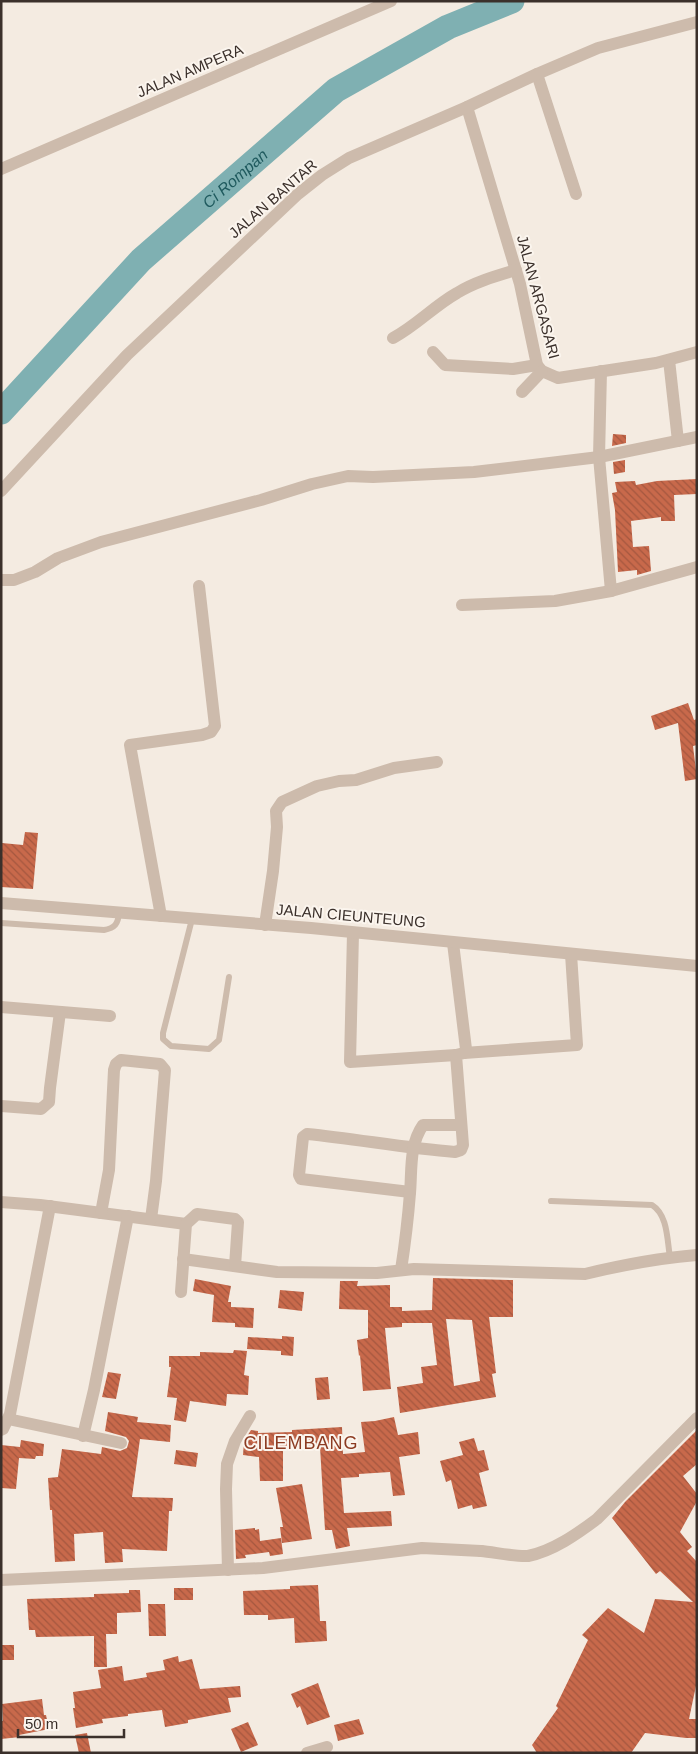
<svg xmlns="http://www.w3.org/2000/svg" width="698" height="1754" font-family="Arial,sans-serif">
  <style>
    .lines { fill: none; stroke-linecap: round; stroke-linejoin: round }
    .river { stroke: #7fb0b2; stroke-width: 25 }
    .building { fill: url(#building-back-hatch); fill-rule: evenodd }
    .service { stroke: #cdbbac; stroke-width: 6 }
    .minor { stroke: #cdbbac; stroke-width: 12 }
    .tertiary { stroke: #cdbbac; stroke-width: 12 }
    .labels { text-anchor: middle; stroke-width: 4; stroke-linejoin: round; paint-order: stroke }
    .street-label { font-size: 15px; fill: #3b302b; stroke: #fbf5ee }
    .water-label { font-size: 16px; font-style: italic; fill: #1f5a5e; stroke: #fbf5ee }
    .quarter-label { font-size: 18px; letter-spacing: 1px; fill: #8c3b22; stroke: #fbf5ee }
  </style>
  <defs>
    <pattern id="building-back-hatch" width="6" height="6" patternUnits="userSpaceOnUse" patternTransform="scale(1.25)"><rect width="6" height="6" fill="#c8694b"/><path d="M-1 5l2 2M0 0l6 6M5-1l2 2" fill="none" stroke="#a4573f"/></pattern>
  </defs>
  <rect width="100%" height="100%" fill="#f4ebe1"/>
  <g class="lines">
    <!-- river -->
    <path class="river" id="s1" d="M1,412L141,260L336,90L448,27L512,1"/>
  </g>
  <!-- building -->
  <g class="building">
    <path d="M613,434L626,435V443L612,446Z"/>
    <path d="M625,460V472L614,474L613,462Z"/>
    <path d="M697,479V494L674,495L675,521H661V517L631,521L633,547L649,546L651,571L637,575V570L618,572L615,510L612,493L617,492L615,482L635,481L636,485L657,481Z"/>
    <path d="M688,703L694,720L697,719V745L693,746L697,779L685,781L678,723L655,730L651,716Z"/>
    <path d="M25,832L38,833L33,889L1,887L2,843L23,845Z"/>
    <path d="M433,1278L513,1280V1317H489L496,1373L492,1374L496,1397L400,1413L397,1387L423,1383L421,1367L437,1365L432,1323H402V1327L385,1328L391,1389L363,1391L360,1355L359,1356L357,1340L368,1338V1310L339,1309L340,1281H358L357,1286L390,1285V1307H402V1311L432,1310ZM446,1319L472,1320L480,1381L454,1386Z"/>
    <path d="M195,1279L231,1286L228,1302H231V1307L254,1308L253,1328L235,1327V1323L212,1322L214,1295L193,1291Z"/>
    <path d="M280,1290L304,1292L302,1311L278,1308Z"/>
    <path d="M282,1336L294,1337L293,1356L281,1355V1351L247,1349L248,1337L282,1339Z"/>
    <path d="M234,1350L247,1351L244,1375L249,1376L248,1395L227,1394L226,1406L190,1401L186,1422L174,1420L177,1398L167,1397L171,1367H169V1356H200V1352L233,1353Z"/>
    <path d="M108,1372L121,1374L116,1399L102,1397Z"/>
    <path d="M328,1377L330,1399L317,1400L315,1378Z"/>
    <path d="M108,1412L138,1417L137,1422L171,1425L170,1442L140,1439L132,1497L173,1498L172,1511H169L167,1551L122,1549L123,1562L105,1563L103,1532L74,1534L75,1561L55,1562L52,1510H50L48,1478L58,1477L62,1449L101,1454L102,1447L120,1451L127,1448L129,1441L126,1437L105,1431Z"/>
    <path d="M394,1417L398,1435L418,1432L420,1454L399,1457L405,1495L393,1496L390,1472L359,1474V1477L341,1478L344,1513L391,1511L392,1526L347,1528L350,1546L336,1549L332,1530H325L320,1447L283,1448V1481H260L259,1457L243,1455L244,1441L251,1430L258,1431V1433L292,1432V1430L342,1427L343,1454L365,1452L361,1422L375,1421Z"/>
    <path d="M697,1430V1464L683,1476L697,1494V1501L680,1532L692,1547L687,1551L697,1562V1681L689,1719H697V1738H686L645,1733L631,1753H537L532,1745L558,1708L556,1706L588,1640L582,1635L608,1608L644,1633L655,1599L693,1602L660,1571L656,1574L612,1518L625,1502Z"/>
    <path d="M474,1438L478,1451L484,1450L489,1470L479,1473L487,1506L473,1509L472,1505L458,1509L451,1480L446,1482L440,1461L463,1455L459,1442Z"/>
    <path d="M21,1440L44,1444L43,1456H36L35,1459L19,1458L16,1489L1,1488V1445L20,1447Z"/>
    <path d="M176,1450L198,1453L196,1467L174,1464Z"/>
    <path d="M302,1484L312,1539L282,1543L280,1527H283L276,1488Z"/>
    <path d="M255,1528V1530L259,1529L260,1541L281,1538L283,1554L270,1556L269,1552L245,1555L246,1558L236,1559L235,1530Z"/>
    <path d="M318,1585L320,1621H326L327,1641L295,1643L294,1618L268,1620V1615H244L243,1591L290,1589V1586Z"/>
    <rect x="174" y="1588" width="19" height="12"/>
    <path d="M129,1590H140L141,1612L117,1613V1634H106L107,1667H94V1636L36,1637L35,1630H29L27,1599L94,1597V1594L129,1593Z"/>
    <path d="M148,1604H165L166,1636H149Z"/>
    <rect x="1" y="1645" width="13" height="15"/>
    <path d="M178,1656L179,1662L192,1659L200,1689L240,1686L241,1697L228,1698L231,1712L188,1720V1723L165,1727L162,1710L128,1714V1716L102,1719L103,1723L76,1728L73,1708H75L73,1692L101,1688L98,1670L122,1666L124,1681L147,1677L146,1673L165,1670L163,1660Z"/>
    <path d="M318,1683L330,1717L307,1725L300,1706L297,1708L291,1694Z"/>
    <path d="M42,1699L44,1715H46L49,1729L19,1735L20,1737L1,1739V1721H3L2,1704Z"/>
    <path d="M359,1719L364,1734L338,1741L334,1725Z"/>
    <path d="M248,1722L258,1745L241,1752L231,1729Z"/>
    <path d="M87,1733L91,1753H79L75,1735Z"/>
  </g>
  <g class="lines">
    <!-- service -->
    <g class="service">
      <path d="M192,919L163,1033V1039L171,1046L209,1049L219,1040L229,977"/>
      <path d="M1,923L104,930C115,928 118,924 119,913"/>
      <path d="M551,1201L652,1205C668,1215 667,1240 670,1257"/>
    </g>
    <!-- minor -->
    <g class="minor">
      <path d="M537,74L576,194"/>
      <path d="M467,107L520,284L537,365L542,371L558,378L656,363L697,352"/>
      <path d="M393,338C417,325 434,306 457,293C475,282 496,276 516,270"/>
      <path d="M433,352L445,365L513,369L537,365"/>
      <path d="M669,360L678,441"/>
      <path d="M601,371L599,457L611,591L697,567"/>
      <path d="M522,392L542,371"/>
      <path d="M1,580H14L35,572L58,558L101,542L261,500L312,484L348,476L373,477L474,472L599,457L697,437"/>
      <path d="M462,605L555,601L611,591"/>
      <path d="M161,916L130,745L202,735L211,732L215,726L199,586"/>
      <path d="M265,925L273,871L277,827L276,811L282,802L317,786L339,781L356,780L394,768L437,762"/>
      <path d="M353,933L350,1062L456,1055"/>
      <path d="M1,1007L110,1016"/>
      <path d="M464,1053L577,1045L571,954"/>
      <path d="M1,1106L41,1109L49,1102L50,1088L60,1012"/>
      <path d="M410,1192L301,1179L299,1175L303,1137L307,1134C357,1139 405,1148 455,1152L461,1150L463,1145L456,1055L464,1053L466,1049L453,943"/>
      <path d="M1,1202L40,1205L186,1224"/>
      <path d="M101,1213L109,1170L114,1070L116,1064L121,1060L160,1064L165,1070L156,1181L151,1219"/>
      <path d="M183,1259L277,1272L377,1273L414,1269L585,1274C622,1265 659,1258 697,1255"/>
      <path d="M401,1270C405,1244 408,1219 410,1193C412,1170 409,1145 423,1125H461"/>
      <path d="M181,1292L186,1224L197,1214L235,1219L238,1222L235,1266"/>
      <path d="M8,1419L121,1443"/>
      <path d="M1,1430L3,1429L10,1414L50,1206"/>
      <path d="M83,1436L94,1390L128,1216"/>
      <path d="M481,1551C493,1552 517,1557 528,1556C553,1551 577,1534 597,1519L697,1418"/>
      <path d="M228,1570L226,1489L227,1464L235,1441L250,1416"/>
      <path d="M307,1753L327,1747"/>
    </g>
    <!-- tertiary -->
    <g class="tertiary">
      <path d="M1,169L391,1"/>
      <path d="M1,491L127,355L298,194L322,175L349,158L467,107L537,74L598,48L697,22"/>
      <path d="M1,903L311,928L697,966"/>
      <path d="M1,1580L263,1568L422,1548L481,1551"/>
    </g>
  </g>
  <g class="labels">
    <!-- street labels -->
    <g class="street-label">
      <text transform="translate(190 71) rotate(-23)" y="5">JALAN AMPERA</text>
      <text transform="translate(273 199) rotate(-41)" y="5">JALAN BANTAR</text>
      <text transform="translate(538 297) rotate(75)" y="5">JALAN ARGASARI</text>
      <text transform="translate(351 916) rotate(5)" y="5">JALAN CIEUNTEUNG</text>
    </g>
    <!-- water labels -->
    <g class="water-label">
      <text dy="6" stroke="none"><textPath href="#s1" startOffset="331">Ci Rompan</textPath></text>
    </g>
    <!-- quarter labels -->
    <g class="quarter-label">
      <text x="301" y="1449">CILEMBANG</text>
    </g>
  </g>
  <!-- border -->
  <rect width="698" height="1754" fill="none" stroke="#3b302b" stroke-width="5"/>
  <!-- scale -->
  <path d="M18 1729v8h106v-8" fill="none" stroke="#3b302b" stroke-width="2.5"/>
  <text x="25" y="1729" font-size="15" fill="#3b302b" stroke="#fbf5ee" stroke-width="4" paint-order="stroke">50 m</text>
</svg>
